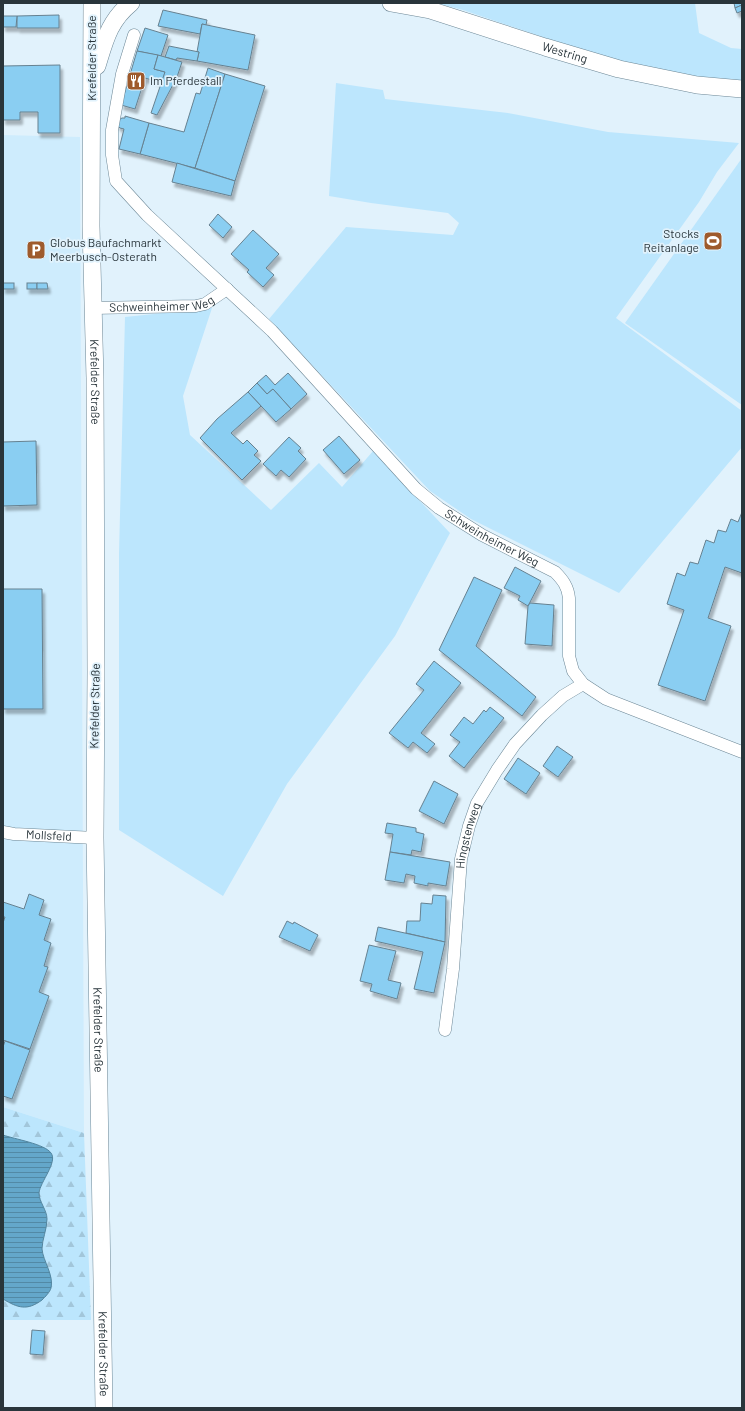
<svg xmlns="http://www.w3.org/2000/svg" width="745" height="1411" font-family="Barlow,sans-serif">
  <style>
    .built { fill: #ceecfd }
    .green { fill: #bce6fd }
    .forest { fill: url(#forest-firs) }
    .water { fill: url(#water-rules); stroke: #52859f }
    .building { fill: #8acef2; stroke: #668190; filter: url(#shadow) }
    .lines { fill: none; stroke-linecap: round; stroke-linejoin: round }
    .minor-casing { stroke: #6c8796; stroke-width: 13 }
    .secondary-casing { stroke: #6c8796; stroke-width: 18 }
    .minor { stroke: #fff; stroke-width: 12 }
    .secondary { stroke: #fff; stroke-width: 17 }
    .labels { text-anchor: middle; stroke-width: 3.5; stroke-linejoin: round; paint-order: stroke }
    .street-label { font-size: 12px; fill: #29353b; stroke: #e1f2fc }
    .poi-label { font-size: 12px; fill: #29353b; stroke: #e1f2fc; text-anchor: start }
  </style>
  <defs>
    <pattern id="forest-firs" width="22" height="20" patternUnits="userSpaceOnUse"><rect width="22" height="20" fill="#bce6fd"/><path d="M5 1l3.5 6h-7zM16 11l3.5 6h-7z" fill="#a2c6da"/></pattern>
    <pattern id="water-rules" width="6" height="5" patternUnits="userSpaceOnUse"><rect width="6" height="5" fill="#64a7ca"/><path d="M0 2.5h6" fill="none" stroke="#5289a5"/></pattern>
    <filter id="shadow"><feDropShadow dx="2.5" dy="4.5" stdDeviation="1" flood-color="#0004"/></filter>
  </defs>
  <rect width="100%" height="100%" fill="#e1f2fc"/>
  <!-- built -->
  <path class="built" d="M3,135L80,137L84,1133L3,1107Z"/>
  <!-- green -->
  <g class="green">
    <path d="M436,3H695L699,33L731,48L742,49V82L701,79L605,58L463,10Z"/>
    <path d="M336,83L383,90L385,99L508,113L608,132L739,143L717,172L699,202L616,318L742,411V447L619,593L471,519L430,491L269,319L346,227L453,235L459,223L448,213L371,203L329,196Z"/>
    <path d="M742,158V405L625,323Z"/>
    <path d="M212,308L183,396L190,435L271,510L319,463L342,487L373,451L450,533L395,636L287,784L223,896L119,830V554L125,317Z"/>
  </g>
  <!-- forest -->
  <path class="forest" d="M3,1107L84,1133L91,1320H3V1299C16,1307 20,1308 35,1305L50,1278L42,1250L47,1218L39,1196V1192L41,1184L52,1163L43,1147L3,1135Z"/>
  <!-- water -->
  <path class="water" d="M3,1135C14,1139 45,1144 51,1153C58,1162 40,1182 39,1193C39,1202 47,1210 47,1219C47,1229 42,1240 42,1249C43,1261 54,1275 51,1288C50,1292 45,1297 42,1300C27,1311 18,1308 3,1299Z"/>
  <!-- building -->
  <g class="building">
    <path d="M734,3H742V5L735,8Z"/>
    <path d="M742,5V11L737,13L735,8Z"/>
    <path d="M163,10L207,20L206,25L202,24L200,34L158,26Z"/>
    <path d="M59,15V28H17V16Z"/>
    <path d="M3,16H17L16,27H3Z"/>
    <path d="M202,24L255,35L248,70L197,61L199,52H197Z"/>
    <path d="M145,28L168,35L161,56L137,51Z"/>
    <path d="M169,46L199,52L197,61L177,58L176,60L165,57Z"/>
    <path d="M137,51L158,55L154,69L165,72L162,83L145,78L135,109L121,105Z"/>
    <path d="M158,55L182,62L177,77L157,115L151,113L165,72L154,69Z"/>
    <path d="M60,65V133H38V112H20V120H3V66Z"/>
    <path d="M208,68L225,74L195,168L140,154L149,123L184,132L196,93L200,94Z"/>
    <path d="M225,74L265,86L235,181L195,168Z"/>
    <path d="M125,116L149,123L140,154L119,149L124,129L120,128L117,125L118,120L122,118H125Z"/>
    <path d="M177,163L235,181L231,196L172,182Z"/>
    <path d="M218,214L232,227L223,238L209,225Z"/>
    <path d="M253,230L279,254L266,268L274,275L263,287L247,272L249,270L231,254Z"/>
    <rect x="3" y="283" width="11" height="6"/>
    <rect x="27" y="283" width="10" height="6"/>
    <path d="M37,283H47L48,289H37Z"/>
    <path d="M288,373L307,394L291,409L273,389L267,394L257,383L266,375L275,385Z"/>
    <path d="M257,383L267,394L273,389L291,409L276,422L248,392Z"/>
    <path d="M248,392L261,406L231,433L243,444L247,440L258,451L254,455L261,461L242,480L200,438L217,419Z"/>
    <path d="M339,436L360,460L344,474L323,450Z"/>
    <path d="M289,437L301,448L298,451L306,459L289,477L281,470L276,476L263,464Z"/>
    <path d="M36,441L37,505L3,506V442Z"/>
    <path d="M742,512V573L725,567L708,618L731,626L705,701L658,685L684,610L667,604L677,573L685,576L690,562L698,564L706,540L714,543L718,530L726,532L731,519L738,522Z"/>
    <path d="M515,567L541,581L528,606L518,600L520,596L504,588Z"/>
    <path d="M474,577L502,590L476,646L536,697L522,716L439,650Z"/>
    <path d="M3,589H42L43,709H3Z"/>
    <path d="M530,603L554,605L552,646L525,644L528,606Z"/>
    <path d="M434,661L461,683L421,733L435,744L427,753L413,742L408,748L389,733L424,690L416,684Z"/>
    <path d="M490,707L504,718L464,768L449,756L460,742L450,735L464,717L473,724L484,710L486,712Z"/>
    <path d="M557,746L573,757L558,777L543,766Z"/>
    <path d="M518,758L540,773L526,794L504,779Z"/>
    <path d="M434,781L458,794L444,824L419,811Z"/>
    <path d="M387,823L416,828V832L424,834L421,852L412,850L411,855L390,852L393,834L385,833Z"/>
    <path d="M390,852L450,862L446,886L428,883V886L414,883L415,876L406,874L404,883L385,880Z"/>
    <path d="M29,894L44,900L39,915L51,919L44,940L51,943L44,966L48,967L39,992L49,996L30,1049L3,1040V923L5,917H3V902L24,909Z"/>
    <path d="M433,895L446,896L445,942L406,933L407,921H420L421,903L432,904Z"/>
    <path d="M287,921L293,924L294,922L318,935L310,951L279,937Z"/>
    <path d="M378,927L445,942L434,993L414,989L423,952L375,941Z"/>
    <path d="M369,945L396,951L388,980L401,983L397,999L370,991L372,984L360,981Z"/>
    <path d="M5,1041L30,1050L12,1099L3,1096V1047Z"/>
    <path d="M32,1330L45,1331L43,1355L30,1354Z"/>
  </g>
  <g class="lines">
    <defs>
      <g id="minor">
        <path id="s1" d="M134,35L122,74L112,130V155L116,181L147,215L272,331L416,489L439,508L482,535L555,572C563,580 568,587 569,598V656L573,671L583,684L606,699L742,752"/>
        <path id="s2" d="M93,308L196,306L205,304L227,289"/>
        <path id="s3" d="M3,832L14,834L95,838"/>
        <path id="s4" d="M445,1030L453,969L461,859L469,826L477,803L497,770L515,744L542,715L563,696L583,684"/>
      </g>
      <g id="secondary">
        <path id="s5" d="M92,3L91,226L95,378L96,671L95,838L104,1408"/>
        <path id="s6" d="M391,3L430,10L545,47L619,69L697,85L742,89"/>
        <path d="M97,66C105,40 109,21 131,3"/>
      </g>
    </defs>
    <!-- minor casing -->
    <use href="#minor" class="minor-casing"/>
    <!-- secondary casing -->
    <use href="#secondary" class="secondary-casing"/>
    <!-- minor -->
    <use href="#minor" class="minor"/>
    <!-- secondary -->
    <use href="#secondary" class="secondary"/>
  </g>
  <!-- icons -->
  <defs>
    <symbol id="restaurant-square" viewBox="-11 -11 22 22"><rect x="-9" y="-9" width="18" height="18" rx="4" fill="#9e5a2c" stroke="#e1f2fc"/><path d="M-5-6h1v4h1v-4h1v4h1v-4h1v5L-1.5 .5V6h-2V.5L-5-1ZM5-6V6H3V1.5H1.5Q1.5-4 5-6Z" fill="#fff"/></symbol>
    <symbol id="stadium-square" viewBox="-11 -11 22 22"><rect x="-9" y="-9" width="18" height="18" rx="4" fill="#9e5a2c" stroke="#e1f2fc"/><path d="M0-5a6.5 5 0 1 0 0 10a6.5 5 0 1 0 0-10ZM-3.5-1.8h7v3.6h-7Z" fill="#fff"/></symbol>
    <symbol id="parking-square" viewBox="-11 -11 22 22"><rect x="-9" y="-9" width="18" height="18" rx="4" fill="#9e5a2c" stroke="#e1f2fc"/><path d="M-3.5-5.5H1a3.5 3.5 0 0 1 0 7H-1V5.5H-3.5ZM-1-3.4V-.6H.8a1.4 1.4 0 0 0 0-2.8Z" fill="#fff"/></symbol>
  </defs>
  <g fill-rule="evenodd">
    <use href="#restaurant-square" x="125" y="70" width="22" height="22"/>
    <use href="#stadium-square" x="702" y="230" width="22" height="22"/>
    <use href="#parking-square" x="25" y="239" width="22" height="22"/>
  </g>
  <g class="labels">
    <!-- street labels -->
    <g class="street-label">
      <text dy="4" stroke="none"><textPath href="#s6" startOffset="181">Westring</textPath></text>
      <text transform="translate(92 58) rotate(-90)" y="4">Krefelder Straße</text>
      <text dy="4" stroke="none"><textPath href="#s2" startOffset="69">Schweinheimer Weg</textPath></text>
      <text dy="4" stroke="none"><textPath href="#s5" startOffset="379">Krefelder Straße</textPath></text>
      <text dy="4" stroke="none"><textPath href="#s1" startOffset="670">Schweinheimer Weg</textPath></text>
      <text transform="translate(95 706) rotate(-89)" y="4">Krefelder Straße</text>
      <text dy="4" stroke="none"><textPath href="#s3" startOffset="46">Mollsfeld</textPath></text>
      <text dy="4" stroke="none"><textPath href="#s4" startOffset="196">Hingstenweg</textPath></text>
      <text dy="4" stroke="none"><textPath href="#s5" startOffset="1027">Krefelder Straße</textPath></text>
      <text dy="4" stroke="none"><textPath href="#s5" startOffset="1351">Krefelder Straße</textPath></text>
    </g>
    <!-- poi labels -->
    <g class="poi-label">
      <text x="150" y="85">Im Pferdestall</text>
      <text x="699" y="238" text-anchor="end">Stocks<tspan x="699" dy="14">Reitanlage</tspan></text>
      <text x="50" y="247">Globus Baufachmarkt<tspan x="50" dy="14">Meerbusch-Osterath</tspan></text>
    </g>
  </g>
  <!-- border -->
  <rect width="745" height="1411" fill="none" stroke="#29353b" stroke-width="8"/>
</svg>
